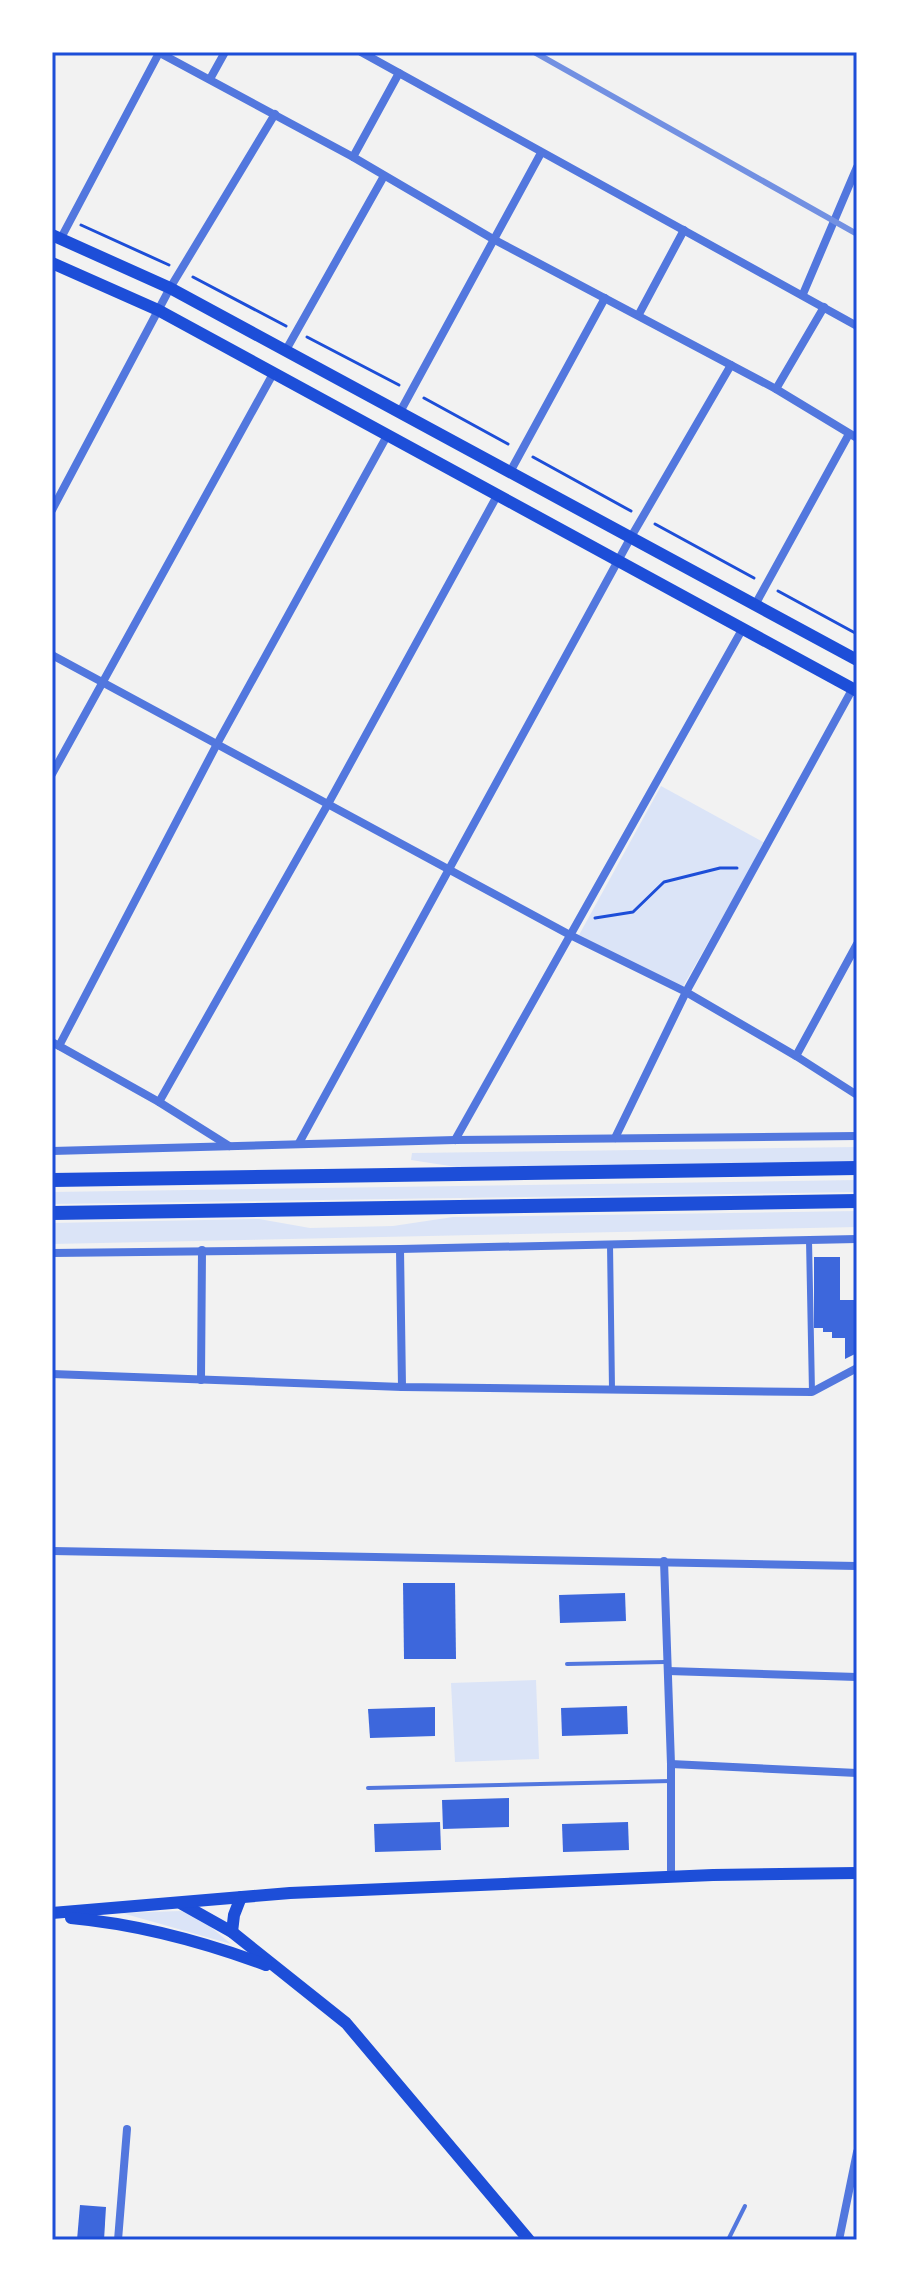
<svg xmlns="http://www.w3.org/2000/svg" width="909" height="2292" font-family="Manrope,sans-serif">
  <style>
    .green { fill: #dbe4f7 }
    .building { fill: #3d67dc }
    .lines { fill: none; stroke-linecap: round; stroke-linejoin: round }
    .path { stroke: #1d4ed8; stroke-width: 3 }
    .service { stroke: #5277de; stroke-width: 4 }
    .pedestrian { stroke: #5277de; stroke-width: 6 }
    .minor { stroke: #5277de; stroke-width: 8 }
    .secondary { stroke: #1d4ed8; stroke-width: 12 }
    .primary { stroke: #1d4ed8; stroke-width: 14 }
    .rail { stroke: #7290e2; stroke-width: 6 }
    .neatline { fill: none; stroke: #1d4ed8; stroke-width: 3 }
  </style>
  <rect width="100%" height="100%" fill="#f2f2f2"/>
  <!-- green -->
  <g class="green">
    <path d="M661,786L765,843L682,988L579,935Z"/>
    <path d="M857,1147V1162L463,1168L411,1160L412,1153Z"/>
    <path d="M857,1180V1192L52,1204V1192Z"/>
    <path d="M857,1211V1227L52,1244V1223L259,1219L310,1228L393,1226L453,1217Z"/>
    <path d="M536,1680L539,1759L455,1762L451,1683Z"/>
    <path d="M181,1911L201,1919L231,1944L122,1913Z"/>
  </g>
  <!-- building -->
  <g class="building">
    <path d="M814,1257H840V1300H857V1353L845,1359V1338H832V1332H823V1328H814Z"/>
    <path d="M403,1583H455L456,1659H404Z"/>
    <path d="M625,1593L626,1621L560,1623L559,1595Z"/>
    <path d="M627,1706L628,1734L562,1736L561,1708Z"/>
    <path d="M435,1707V1736L370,1738L368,1709Z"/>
    <path d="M509,1798V1827L443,1829L442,1800Z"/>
    <path d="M440,1822L441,1850L375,1852L374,1824Z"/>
    <path d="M628,1822L629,1850L563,1852L562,1824Z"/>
    <path d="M80,2205L106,2207L104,2240H77Z"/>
  </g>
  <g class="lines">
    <!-- path -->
    <g class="path">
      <path d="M81,225L169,265"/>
      <path d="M193,277L286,326"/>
      <path d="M307,337L399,385"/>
      <path d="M424,398L508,444"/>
      <path d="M533,457L631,511"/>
      <path d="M655,524L754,578"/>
      <path d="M778,591L857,634"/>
      <path d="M595,918L633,912L664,882L720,868H737"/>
    </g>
    <!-- service -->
    <g class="service">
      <path d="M567,1664L665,1662"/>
      <path d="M368,1788L671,1781"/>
      <path d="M728,2240L745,2206"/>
    </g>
    <!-- pedestrian -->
    <g class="pedestrian">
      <path d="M809,1240L812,1392"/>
      <path d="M610,1244L612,1389"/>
    </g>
    <!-- minor -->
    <g class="minor">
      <path d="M158,52L353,157L493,239L776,389L857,438"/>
      <path d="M361,52L857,326"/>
      <path d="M210,79L225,52"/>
      <path d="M353,157L399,73"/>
      <path d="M61,238L159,53"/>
      <path d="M803,294L857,167"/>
      <path d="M639,314L684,230"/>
      <path d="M286,350L384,176"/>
      <path d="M776,389L824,307"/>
      <path d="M400,412L541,153"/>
      <path d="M510,472L605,298"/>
      <path d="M52,510L170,288L275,114"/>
      <path d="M755,605L849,434"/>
      <path d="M52,655L570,935L686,992L796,1056L857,1095"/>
      <path d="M52,774L274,372"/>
      <path d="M52,1042L159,1102L229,1146"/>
      <path d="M59,1046L217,744L388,434"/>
      <path d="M796,1056L857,944"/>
      <path d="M159,1102L328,804L498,494"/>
      <path d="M615,1138L686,992L853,688"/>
      <path d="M455,1140L743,628"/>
      <path d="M299,1143L631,537L731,365"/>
      <path d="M52,1151L455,1140L857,1136"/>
      <path d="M400,1249L402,1387"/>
      <path d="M52,1253L400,1249L857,1239"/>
      <path d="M52,1374L402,1387L812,1392L857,1368"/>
      <path d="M201,1380L202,1250"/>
      <path d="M52,1551L857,1566"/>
      <path d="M664,1561L671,1764V1877"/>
      <path d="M668,1671L857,1677"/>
      <path d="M671,1764L857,1773"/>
      <path d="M118,2240L127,2129"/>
      <path d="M839,2240L857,2152"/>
    </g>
    <!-- secondary -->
    <g class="secondary">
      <path d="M52,235L170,288L857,660"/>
      <path d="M52,263L158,310L857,691"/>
      <path d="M182,1904L232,1932L346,2023L529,2240"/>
      <path d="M52,1913L290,1893L713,1875L857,1873"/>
      <path d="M71,1918C136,1924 204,1942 266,1965"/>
      <path d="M232,1932L234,1915L241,1897"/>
    </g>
    <!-- primary -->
    <g class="primary">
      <path d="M52,1180L857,1168"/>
      <path d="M52,1213L857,1201"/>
    </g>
    <!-- rail -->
    <path class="rail" d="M534,52L857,234"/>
  </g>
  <!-- border -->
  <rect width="909" height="2292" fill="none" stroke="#ffffff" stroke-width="108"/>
  <rect x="54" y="54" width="801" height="2184" class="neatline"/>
</svg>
